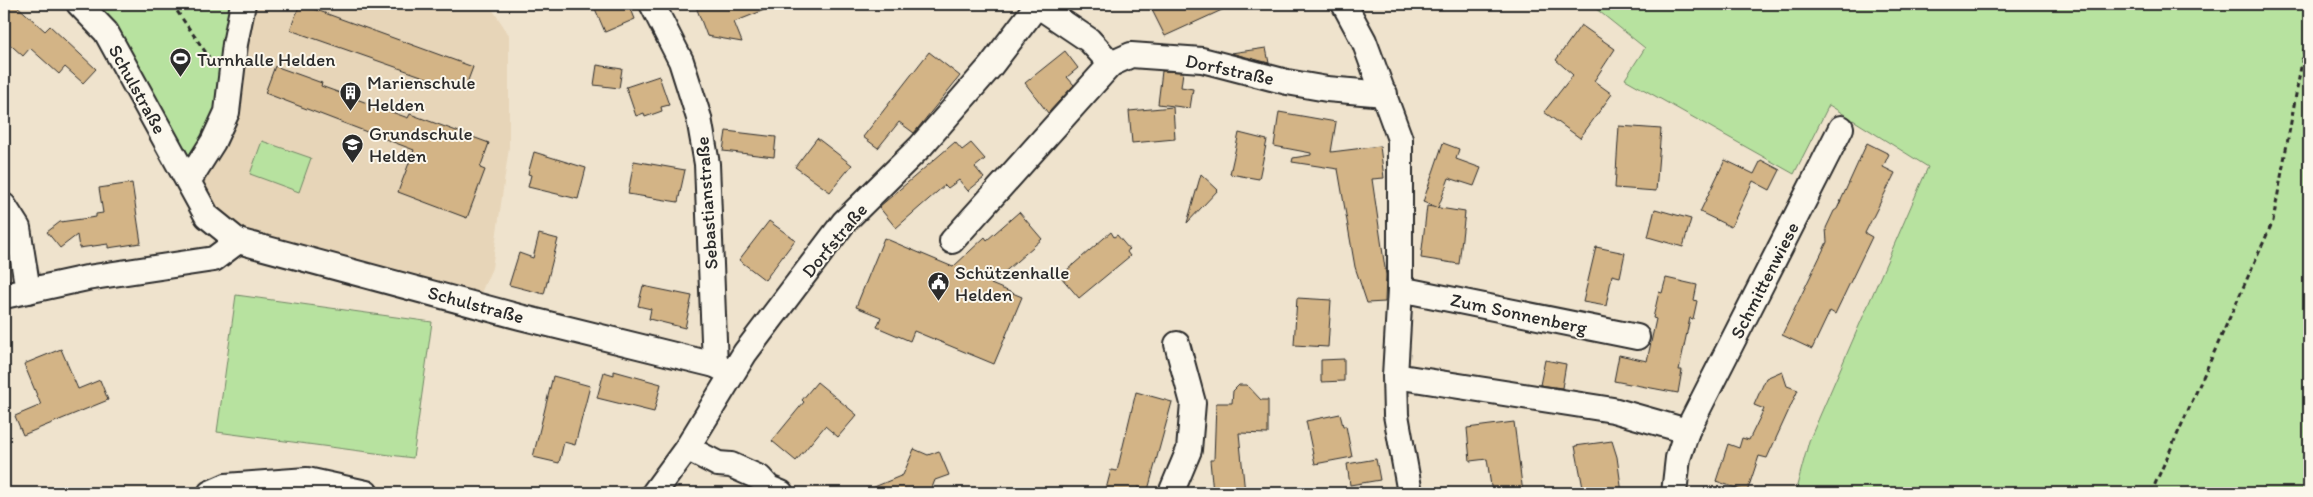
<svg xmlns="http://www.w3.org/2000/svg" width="2313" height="497" font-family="Itim,sans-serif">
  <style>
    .built { fill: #e7d5b8 }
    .green { fill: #b7e29f; stroke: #718665 }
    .building { fill: #d3b486; stroke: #2b2b2b }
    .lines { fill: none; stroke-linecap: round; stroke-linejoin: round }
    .minor-casing { stroke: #2b2b2b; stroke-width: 28 }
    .path { stroke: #2b2b2b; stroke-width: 3; stroke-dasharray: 5 4; stroke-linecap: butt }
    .minor { stroke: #fbf7ec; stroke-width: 24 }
    .labels { text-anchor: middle; stroke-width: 4; stroke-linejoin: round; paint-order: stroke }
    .poi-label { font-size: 19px; fill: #2b2b2b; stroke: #fbf7ec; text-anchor: start }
    .street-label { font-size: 19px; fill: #2b2b2b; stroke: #fbf7ec }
  </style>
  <rect width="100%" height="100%" fill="#efe3cd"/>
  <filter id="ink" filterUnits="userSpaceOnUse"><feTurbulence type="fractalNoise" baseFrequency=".02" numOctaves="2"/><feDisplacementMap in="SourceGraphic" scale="10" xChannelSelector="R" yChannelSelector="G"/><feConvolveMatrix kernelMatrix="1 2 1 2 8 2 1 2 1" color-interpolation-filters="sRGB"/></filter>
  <g filter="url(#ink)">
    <!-- built -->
    <path class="built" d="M243,4H489L509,35V147L492,268L476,304L238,241L189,180Z"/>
    <!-- green -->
    <g class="green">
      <path d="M78,4H243L227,112L189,180Z"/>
      <path d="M1590,4H2309V493H1795L1809,441L1928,167L1829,105L1794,174L1625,79L1645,48Z"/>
      <path d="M262,141L311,158L299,192L250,174Z"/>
      <path d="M236,295L432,322L413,458L217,432Z"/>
    </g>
    <!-- building -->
    <g class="building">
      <path d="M11,4H15L45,31L50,26L96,69L83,83L65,67L59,74L30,48L23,56L4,39V12Z"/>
      <path d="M300,4L473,67L464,91L290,30Z"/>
      <path d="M593,4H629L635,19L605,32Z"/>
      <path d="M695,4H777V5L734,22L742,42L707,36Z"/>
      <path d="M1149,4H1235L1165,36Z"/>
      <path d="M1581,25L1615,49L1594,81L1612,94L1580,138L1544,112L1573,75L1556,60Z"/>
      <path d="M1266,48L1269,63L1231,53Z"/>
      <path d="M1065,51L1078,68L1067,77L1074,85L1048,113L1025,83Z"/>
      <path d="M929,52L960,76L914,133L899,122L878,148L863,137Z"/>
      <path d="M597,65L622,69L619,88L594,85Z"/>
      <path d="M275,66L322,83L321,86L408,118L410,114L489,143L480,168L485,170L467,218L398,192L414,150L265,93Z"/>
      <path d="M1162,71L1183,72L1181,87L1193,89L1190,108L1158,104Z"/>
      <path d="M659,76L669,105L661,107L662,111L645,117L644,113L636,116L626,87Z"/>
      <path d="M1173,107L1175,139L1132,143L1129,111Z"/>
      <path d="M1279,112L1336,122L1331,152L1380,146L1384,178L1372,179L1386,275L1385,302L1367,303L1355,267L1338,169L1292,162L1293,158L1311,155V153L1274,146Z"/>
      <path d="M1619,126L1661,129L1656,191L1615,188Z"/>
      <path d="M726,131L776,137L774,157L723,151Z"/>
      <path d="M1239,133L1267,140L1259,179L1230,174Z"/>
      <path d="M817,138L852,165L830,192L795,167Z"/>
      <path d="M955,142L962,150L971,143L985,159L975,167L984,178L968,191L959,180L948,188L945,185L896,228L879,207Z"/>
      <path d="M1443,143L1459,149L1456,159L1481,168L1474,186L1449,178L1438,208L1423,202Z"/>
      <path d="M1867,143L1889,154L1883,167L1895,173L1865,233L1872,237L1835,314L1830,311L1812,349L1782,335L1827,242L1826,228L1834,211L1837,209Z"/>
      <path d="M534,152L586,168L578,199L528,187L531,175L528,174Z"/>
      <path d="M1725,160L1754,174L1761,160L1780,170L1770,190L1753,181L1731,227L1700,212Z"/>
      <path d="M634,161L685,170L678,202L628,194Z"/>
      <path d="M1201,174L1218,190L1187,223Z"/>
      <path d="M132,183L141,243L108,248V244L79,248L77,235L60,248L47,232L60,222L96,217V214L103,213L99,188Z"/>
      <path d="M1427,206L1465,212L1459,264L1421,258Z"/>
      <path d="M1655,209L1691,219L1683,247L1648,237Z"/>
      <path d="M1019,212L1042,239L991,284L1022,297L994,364L914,331L910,341L877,327L881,317L856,307L884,238L953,267L985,237L987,240Z"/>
      <path d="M769,221L795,240L765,280L739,260Z"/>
      <path d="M1111,232L1114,237L1117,235L1129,249L1127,252L1130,256L1079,298L1060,276Z"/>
      <path d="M539,234L558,239L544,294L509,285L519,253L533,258Z"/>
      <path d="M1596,247L1625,253L1620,277L1612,275L1606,306L1583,302Z"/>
      <path d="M1666,278L1697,285L1694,300L1697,301L1693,319L1690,318L1679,370H1682L1678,393L1614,381L1619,355L1647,361L1656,319L1653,318L1659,292L1662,293Z"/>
      <path d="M643,286L692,296L685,328L649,319L651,309L638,306Z"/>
      <path d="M1297,298L1331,300L1328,347L1294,345Z"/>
      <path d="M61,349L78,389L100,380L108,400L23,435L15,416L41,405L24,364Z"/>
      <path d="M1344,359V381L1321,382V360Z"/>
      <path d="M1545,360L1566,364L1562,388L1540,385Z"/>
      <path d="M614,371L661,384L654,412L597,398L604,372L614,375Z"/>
      <path d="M1782,371L1787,386L1798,390L1767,458L1759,456L1747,492L1716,481L1728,444L1739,448L1742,438L1749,440L1764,409L1754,405L1766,378Z"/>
      <path d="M553,376L590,386L575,445L564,442L559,463L533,457Z"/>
      <path d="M817,382L857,415L838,437L825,426L796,461L772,441L804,402L802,400Z"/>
      <path d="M1239,385H1247L1261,400H1268V434L1239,433L1245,493H1213L1210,460H1214L1216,403H1232L1233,391Z"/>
      <path d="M1136,392L1172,402L1148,490L1138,487L1136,493H1105L1111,470L1117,471Z"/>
      <path d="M1340,414L1343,426H1346L1352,457L1315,464L1306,421Z"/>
      <path d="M1514,422L1523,493H1492L1487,459L1470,461L1467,428Z"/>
      <path d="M1612,441L1617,457L1622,493H1584L1575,446Z"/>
      <path d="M914,449L928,455L939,451L949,475L935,480L930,493H860L903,475Z"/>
      <path d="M1376,459L1380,480L1350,485L1347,464Z"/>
    </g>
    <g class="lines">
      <defs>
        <g id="minor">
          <path d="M79,4L106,32L207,216L238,241L520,317L715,365L731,373"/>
          <path d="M652,4L681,61L699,118L707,164L715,365"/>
          <path d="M1344,4L1364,41L1400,139V289L1395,376L1396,415L1410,493"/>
          <path d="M1037,5L1089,40L1111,64L1131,55L1202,60L1287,82L1327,89L1385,94"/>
          <path d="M189,180L213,142L227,112L235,44L243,4"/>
          <path d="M4,206L18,228L28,291"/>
          <path d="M952,241L1111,64"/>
          <path d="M1400,289L1637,337"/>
          <path d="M4,296L87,278L214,259L238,241"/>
          <path d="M1395,376L1613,410L1687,431"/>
          <path d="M687,448L718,464L731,465L760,478L769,488L781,493"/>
          <path d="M210,493L226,486L307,480L366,493"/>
          <path d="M654,493L687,448L745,353L844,222L921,146L990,67L1038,4"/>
          <path d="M1171,493L1189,450L1193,403L1177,344"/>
          <path d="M1674,493L1678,458L1687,431L1841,128"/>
        </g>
      </defs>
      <!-- minor casing -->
      <use href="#minor" class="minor-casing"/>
      <!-- path -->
      <g class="path">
        <path d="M172,4L209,57"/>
        <path d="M2151,493L2273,221L2309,23"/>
      </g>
      <!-- minor -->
      <use href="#minor" class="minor"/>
    </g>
  </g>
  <!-- icons -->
  <defs>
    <symbol id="stadium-pin" viewBox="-11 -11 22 30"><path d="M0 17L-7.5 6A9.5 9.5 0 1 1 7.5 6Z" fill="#2b2b2b" stroke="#fbf7ec"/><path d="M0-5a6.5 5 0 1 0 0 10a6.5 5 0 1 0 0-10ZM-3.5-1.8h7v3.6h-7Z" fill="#fff"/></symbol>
    <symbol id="building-pin" viewBox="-11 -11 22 30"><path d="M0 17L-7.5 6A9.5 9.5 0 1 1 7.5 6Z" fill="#2b2b2b" stroke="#fbf7ec"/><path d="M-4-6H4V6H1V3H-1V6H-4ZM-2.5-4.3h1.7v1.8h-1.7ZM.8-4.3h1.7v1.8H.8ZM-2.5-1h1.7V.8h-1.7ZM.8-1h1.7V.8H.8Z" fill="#fff"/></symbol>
    <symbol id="school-pin" viewBox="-11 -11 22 30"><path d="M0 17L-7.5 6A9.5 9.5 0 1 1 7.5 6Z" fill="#2b2b2b" stroke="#fbf7ec"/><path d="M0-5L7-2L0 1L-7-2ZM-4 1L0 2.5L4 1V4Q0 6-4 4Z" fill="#fff"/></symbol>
    <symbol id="civic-pin" viewBox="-11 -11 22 30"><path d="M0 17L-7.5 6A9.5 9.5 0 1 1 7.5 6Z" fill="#2b2b2b" stroke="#fbf7ec"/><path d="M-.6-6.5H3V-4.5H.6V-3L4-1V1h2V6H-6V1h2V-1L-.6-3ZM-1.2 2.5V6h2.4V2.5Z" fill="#fff"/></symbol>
  </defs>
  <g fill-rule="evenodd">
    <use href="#stadium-pin" x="168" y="46" width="25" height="34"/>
    <use href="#building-pin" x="338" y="80" width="25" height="34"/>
    <use href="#school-pin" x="340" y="132" width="25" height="34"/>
    <use href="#civic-pin" x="926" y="270" width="25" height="34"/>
  </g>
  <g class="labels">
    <!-- poi labels -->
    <g class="poi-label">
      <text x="197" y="66">Turnhalle Helden</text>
      <text x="367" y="89">Marienschule<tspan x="367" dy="22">Helden</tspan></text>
      <text x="369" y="140">Grundschule<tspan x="369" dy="22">Helden</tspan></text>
      <text x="955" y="279">Schützenhalle<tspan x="955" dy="22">Helden</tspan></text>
    </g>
    <!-- street labels -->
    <g class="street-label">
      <text transform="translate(1230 69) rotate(12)" y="7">Dorfstraße</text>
      <text transform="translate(138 89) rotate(61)" y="7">Schulstraße</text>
      <text transform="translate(706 203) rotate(-94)" y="7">Sebastianstraße</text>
      <text transform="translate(834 240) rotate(-50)" y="7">Dorfstraße</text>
      <text transform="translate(1764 280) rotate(-63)" y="7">Schmittenwiese</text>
      <text transform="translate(476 304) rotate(15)" y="7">Schulstraße</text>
      <text transform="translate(1519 313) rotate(12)" y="7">Zum Sonnenberg</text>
    </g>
  </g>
  <!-- margin -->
  <rect width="2313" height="497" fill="none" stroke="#fbf7ec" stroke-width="20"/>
  <rect x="10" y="10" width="2293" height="477" fill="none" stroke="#2b2b2b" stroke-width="2" filter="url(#ink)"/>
</svg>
